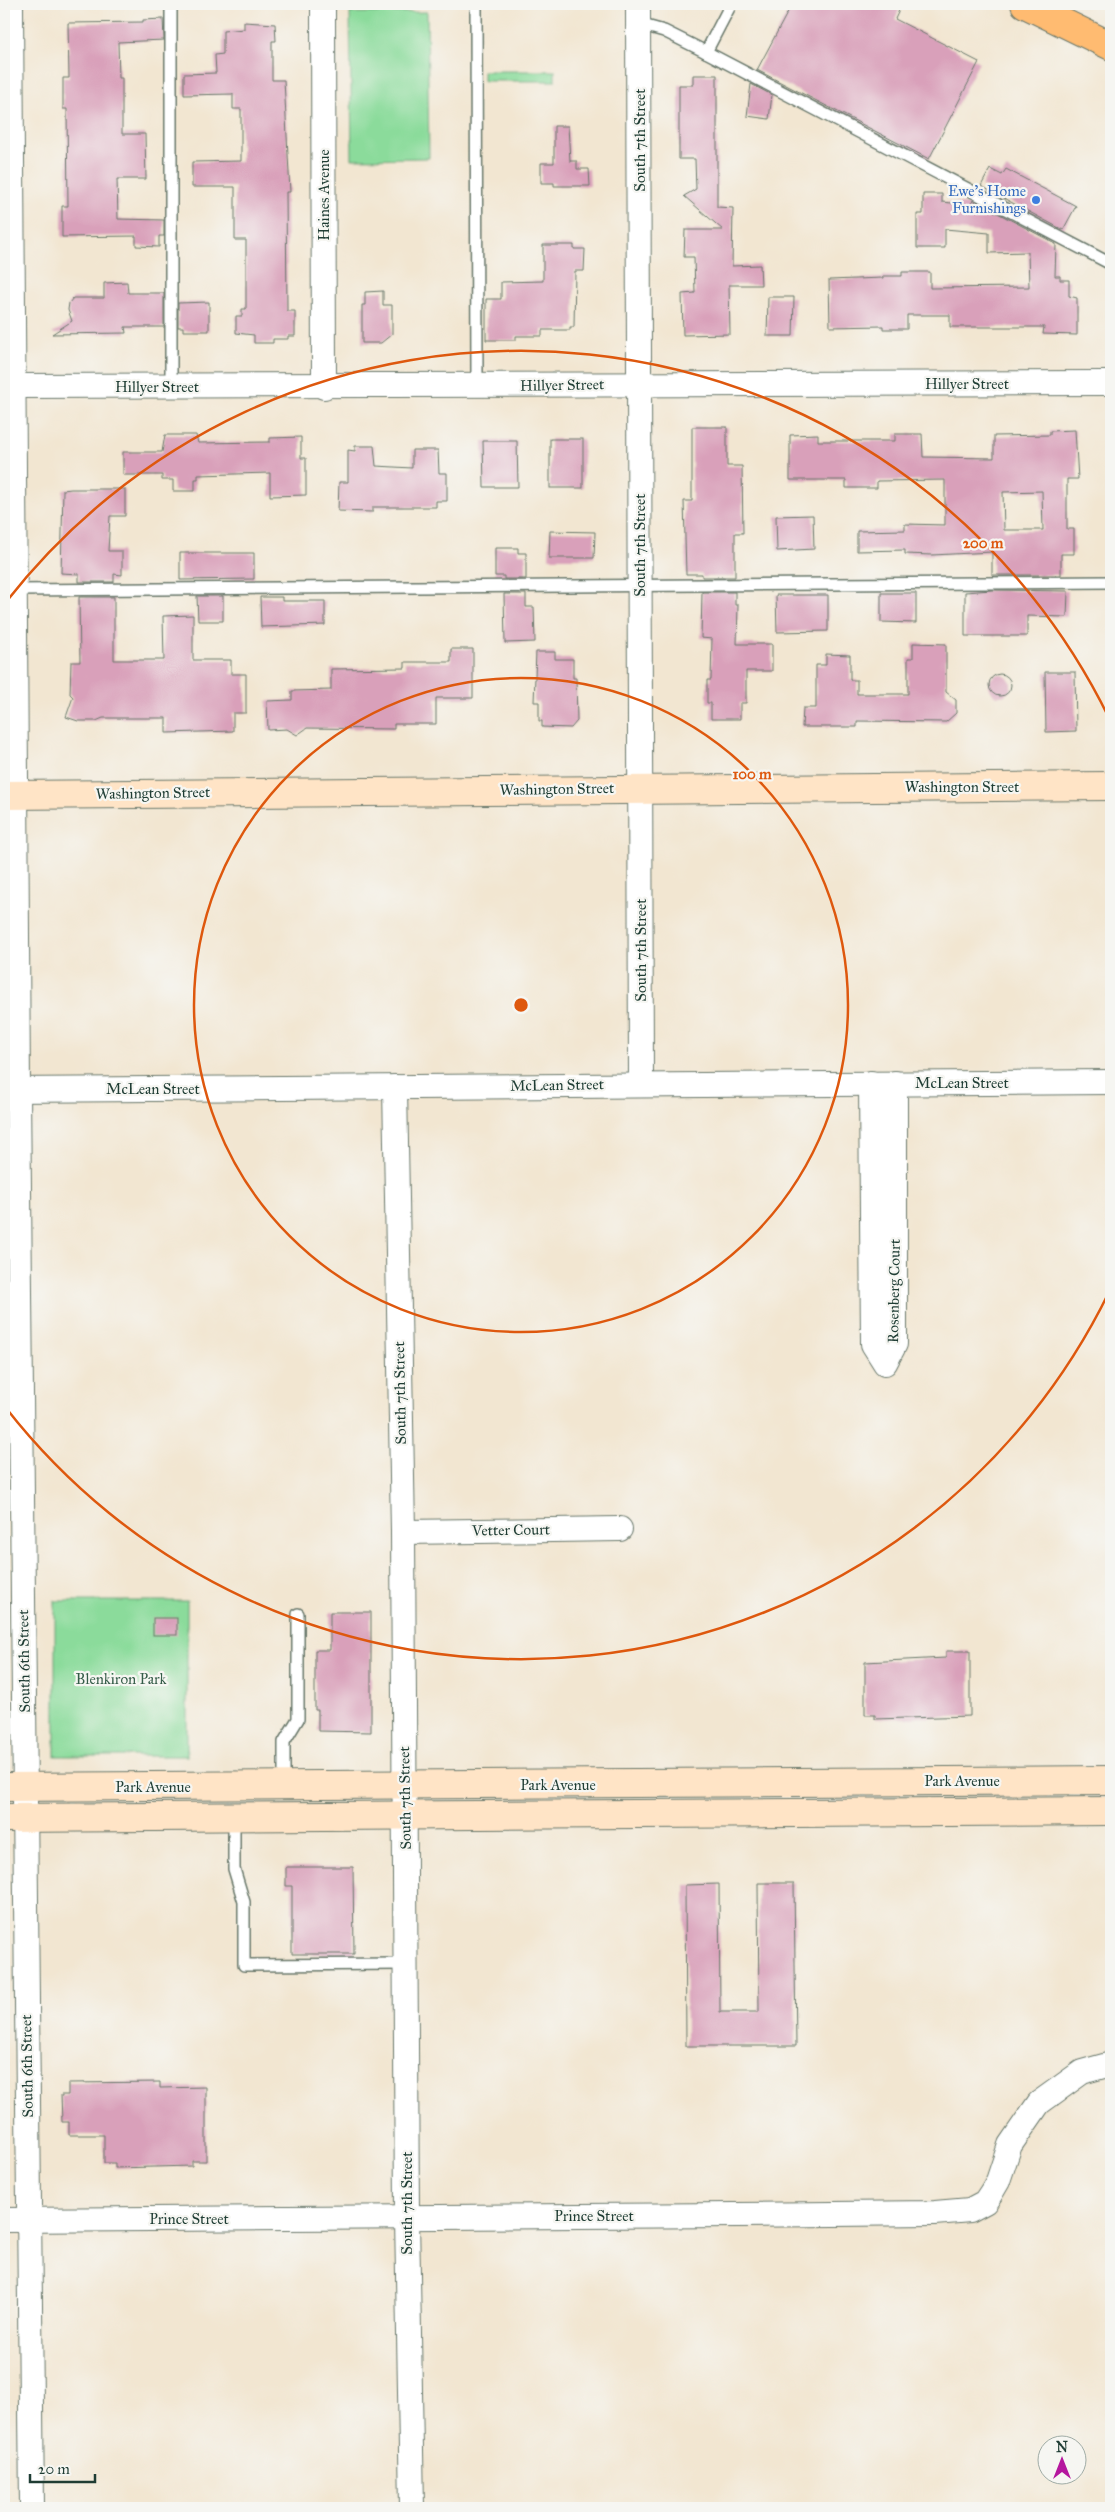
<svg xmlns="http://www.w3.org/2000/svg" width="1115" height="2512" font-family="'IM FELL Great Primer',serif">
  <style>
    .green { fill: #8bdb9b; stroke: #558c68 }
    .building { fill: #d9a0ba; fill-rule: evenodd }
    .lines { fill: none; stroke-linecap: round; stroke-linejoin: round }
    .lane-casing { stroke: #69786b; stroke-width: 14 }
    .street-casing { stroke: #69786b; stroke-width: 26 }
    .secondary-casing { stroke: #69786b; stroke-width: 30 }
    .primary-casing { stroke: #69786b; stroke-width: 30 }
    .lane { stroke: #fff; stroke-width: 11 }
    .street { stroke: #fff; stroke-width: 24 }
    .secondary { stroke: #ffe4c6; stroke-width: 28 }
    .primary { stroke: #ffbb71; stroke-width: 28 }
    .ring { fill: none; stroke: #de580e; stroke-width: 2.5 }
    .shop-dot { fill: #3f7fe0; stroke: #f6f6f2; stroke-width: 2 }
    .labels { text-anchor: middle; stroke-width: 4.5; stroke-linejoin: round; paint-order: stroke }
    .street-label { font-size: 15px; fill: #1f3d34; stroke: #f6f6f2 }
    .shop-label { font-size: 15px; fill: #366cbe; stroke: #f6f6f2; text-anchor: end }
    .park-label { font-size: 15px; fill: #355d49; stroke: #f6f6f2 }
    .centre { fill: #de580e; stroke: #f6f6f2; stroke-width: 2.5 }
    .ring-label { font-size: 15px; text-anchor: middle; font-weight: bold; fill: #de580e; stroke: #f6f6f2; stroke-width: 4.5; stroke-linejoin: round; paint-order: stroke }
  </style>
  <rect width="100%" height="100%" fill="#f6f6f2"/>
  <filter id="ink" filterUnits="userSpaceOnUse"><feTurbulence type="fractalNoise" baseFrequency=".02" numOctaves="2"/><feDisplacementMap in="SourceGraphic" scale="10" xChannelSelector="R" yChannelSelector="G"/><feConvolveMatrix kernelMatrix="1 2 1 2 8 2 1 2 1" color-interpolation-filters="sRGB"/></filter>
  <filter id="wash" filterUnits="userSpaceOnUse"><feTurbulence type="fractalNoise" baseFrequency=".0096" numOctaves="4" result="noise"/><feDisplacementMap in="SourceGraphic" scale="20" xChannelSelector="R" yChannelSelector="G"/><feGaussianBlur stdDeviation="1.12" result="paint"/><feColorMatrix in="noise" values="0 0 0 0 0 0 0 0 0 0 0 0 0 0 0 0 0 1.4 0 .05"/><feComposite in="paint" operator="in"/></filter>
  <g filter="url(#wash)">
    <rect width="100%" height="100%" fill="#f2e6d1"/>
    <!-- green -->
    <g class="green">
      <path d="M427,12L429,158L352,159L350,13Z"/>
      <rect x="483" y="71" width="72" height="10"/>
      <rect x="55" y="1601" width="132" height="155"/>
    </g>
    <g id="blocks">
      <!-- building -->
      <g class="building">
        <path d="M792,4H902L895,19L979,62L929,159L757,70Z"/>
        <path d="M163,19L164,40L118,42L119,78H122V134H145L146,179H117L118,219L164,220V236H159V247L136,246V236L62,237V206H68L67,109H63V78H69L68,23L143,22V20Z"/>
        <path d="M244,22L275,24L276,41H272V80H284L290,192H286L287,311H295V336H288V339H273V343H254V335L236,333V316H242V309H246V240H235V187H192V162L241,161V109H233V94L184,95V74L216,73L215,55L223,54V31L244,29Z"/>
        <path d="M693,75H717V207L733,208L732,266L760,265L761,285H729L730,334L683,335L682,294L695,293L694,257H684L685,230H723L684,196L696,189L695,159H679V85H693Z"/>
        <path d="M751,84L772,95L769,119L747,116Z"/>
        <path d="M554,126H568L570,161H577V169H589L590,186H554V183H541V163H554Z"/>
        <path d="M990,169L1002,175L1006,169L1076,206L1063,230L981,186Z"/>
        <path d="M923,194H942V202L971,205L973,200L1056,244L1055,276H1060V280H1069V296L1077,298V335L1043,334L1044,327H950V315H907V329H883V326L830,327L829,280L883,278V276H902V272H930V288L1029,287L1028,252L989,253V233L945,229V248H917V214H923Z"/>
        <path d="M543,245H574V249H585L584,271H575L574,327H570V330H542V336H516V340H486V299H501V282L543,281Z"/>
        <path d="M127,282L128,293H164V327H125L126,333L52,334L72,321L68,310L69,303L73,298H104V283Z"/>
        <path d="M383,291V305H392V334L381,343H362V305H365V292Z"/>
        <path d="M768,297H794L793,336H767Z"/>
        <path d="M209,302V331H183V327H178V303Z"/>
        <path d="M692,427H727V466H742L743,533H735V577H702V574H686L684,501H692Z"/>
        <path d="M1075,430L1078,479H1067V529H1074V554H1061V575H992V552L932,555L905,554V550L857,551V531L905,530V524L945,525V480L877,481V488H846V480H790V435L818,434V441H895V434H922L923,457L994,458V436L1050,435V431ZM1042,491L1043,530H1004L1003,492Z"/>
        <path d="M165,435H196L198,443L270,442V438L301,437V458H306V495L270,496V473L198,475V479H195V491H173V480H162V475H123V452H162Z"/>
        <rect x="550" y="439" width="33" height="49"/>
        <path d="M483,441H517L518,487H484Z"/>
        <path d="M355,446H374L376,466L412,468V450H438L439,473H447V501H436V507H373V512L338,511L339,482H348V450L355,451Z"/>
        <path d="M71,489H125V516H110L108,551H122V575L114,574V582H79V574L61,573L63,490Z"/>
        <path d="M813,515L814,549L777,551L776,516Z"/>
        <path d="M550,531L595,532L594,558H549Z"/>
        <path d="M495,548H518V553H526V579H504V576H495Z"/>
        <path d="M180,553H254V579L180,580Z"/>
        <path d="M992,590L1068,591L1067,617L1027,616V636H965V592Z"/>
        <path d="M702,592H735V605H738L737,644H772V671H746V703H740V719H711V703H707V680H711L712,639L701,638Z"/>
        <path d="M881,593H916V623L881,622Z"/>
        <path d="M504,594H526V607H534L535,642L505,643Z"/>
        <path d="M776,595H828V631L777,632Z"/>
        <path d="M197,596H223V621H198Z"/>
        <path d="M79,597H114V660H164L163,616L193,615V660H231V674H246V713H233V731L166,733V718H103L96,721H78L66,717L73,697L70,694L71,662H80Z"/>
        <path d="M260,597H282V601H325V625L261,627Z"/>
        <path d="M913,643L946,644V692L956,700V713L946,722L857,721V727H802L803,708H816V665H826V654L850,655V680H857V694H908V658H913Z"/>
        <path d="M451,649H473V698H436V724H394V729L307,728L297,735L287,729L268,730L267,701L292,700V691L331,690V669L405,668V662H451Z"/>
        <path d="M536,652H555V659H573V678H576L577,721L571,728L542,727V721H539V702H534Z"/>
        <path d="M1045,672H1075L1076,731L1046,732Z"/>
        <circle cx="1000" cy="685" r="11"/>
        <path d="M330,1612H371V1732L318,1731V1710H315V1650H330Z"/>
        <rect x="153" y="1618" width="24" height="17"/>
        <path d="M946,1651H970V1716L875,1719V1715H865V1662L946,1658Z"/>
        <path d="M286,1867H353L354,1954H292V1886H286Z"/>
        <path d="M758,1883H794L796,2046H686L685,1885L719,1884L720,2012H759Z"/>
        <path d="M160,2082V2088L206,2087V2161H192V2166L115,2168V2163H104V2135H69V2122H62L61,2095H68V2083Z"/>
      </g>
    </g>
  </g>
  <g filter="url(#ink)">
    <use href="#blocks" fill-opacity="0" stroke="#69786b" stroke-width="1"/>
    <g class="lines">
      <defs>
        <g id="lane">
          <path d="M171,4V387"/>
          <path d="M476,4L477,386"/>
          <path d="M639,24L664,31L706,52L1111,264"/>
          <path d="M706,52L731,4"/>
          <path d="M15,590L1111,582"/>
          <path d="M284,1786V1742L298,1719V1614"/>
          <path d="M234,1816V1869L244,1902V1965L406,1964"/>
        </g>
        <g id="street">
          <path d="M11,4L18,1090L32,2508"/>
          <path d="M323,4L324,387"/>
          <path d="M638,4L641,1084"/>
          <path d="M13,386L1111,383"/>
          <path d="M871,1083L873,1344L885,1363L895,1344V1083"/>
          <path d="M395,1087L403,1532L407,2217L412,2508"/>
          <path d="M4,1090L1111,1082"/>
          <path d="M403,1532L620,1529"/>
          <path d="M4,2220L736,2215L935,2213L970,2210L985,2202L991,2193L998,2181L1010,2145L1039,2103L1082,2072L1111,2064"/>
        </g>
        <g id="secondary">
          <path d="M4,795L1111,786"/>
          <path d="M4,1787L1111,1780"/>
          <path d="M4,1818L1111,1811"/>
        </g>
        <path id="primary" d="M1025,4L1111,46"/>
      </defs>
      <!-- lane casing -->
      <use href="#lane" class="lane-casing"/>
      <!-- street casing -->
      <use href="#street" class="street-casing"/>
      <!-- secondary casing -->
      <use href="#secondary" class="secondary-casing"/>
      <!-- primary casing -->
      <use href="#primary" class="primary-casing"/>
      <!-- lane -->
      <use href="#lane" class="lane"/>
      <!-- street -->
      <use href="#street" class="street"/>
      <!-- secondary -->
      <use href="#secondary" class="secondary"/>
      <!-- primary -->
      <use href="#primary" class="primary"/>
    </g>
  </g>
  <!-- distance rings -->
  <g class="ring">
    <circle cx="521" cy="1005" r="327"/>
    <path d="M1109 1292A654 654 0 0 1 6 1408M6 602A654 654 0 0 1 1109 718"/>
  </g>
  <!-- markers -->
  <circle class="shop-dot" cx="1036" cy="200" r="5"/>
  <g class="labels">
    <!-- street labels -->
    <g class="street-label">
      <text transform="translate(640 140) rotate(-90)" y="5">South 7th Street</text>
      <text transform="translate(324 195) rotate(-90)" y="5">Haines Avenue</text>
      <text x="967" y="389">Hillyer Street</text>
      <text transform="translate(562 385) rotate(-1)" y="5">Hillyer Street</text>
      <text x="157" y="392">Hillyer Street</text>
      <text transform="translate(640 545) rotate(-90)" y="5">South 7th Street</text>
      <text x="962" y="792">Washington Street</text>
      <text transform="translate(557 789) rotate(-1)" y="5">Washington Street</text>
      <text transform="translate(153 793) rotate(-1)" y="5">Washington Street</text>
      <text transform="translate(641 950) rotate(-90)" y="5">South 7th Street</text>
      <text x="962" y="1088">McLean Street</text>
      <text transform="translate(557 1085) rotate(-1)" y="5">McLean Street</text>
      <text x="153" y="1094">McLean Street</text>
      <text transform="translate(894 1291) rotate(-89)" y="5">Rosenberg Court</text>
      <text transform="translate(400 1393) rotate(-91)" y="5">South 7th Street</text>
      <text transform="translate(511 1530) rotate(-1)" y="5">Vetter Court</text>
      <text transform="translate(24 1661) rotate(-91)" y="5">South 6th Street</text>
      <text x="962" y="1786">Park Avenue</text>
      <text x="558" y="1790">Park Avenue</text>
      <text x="153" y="1792">Park Avenue</text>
      <text transform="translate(405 1798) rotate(-91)" y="5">South 7th Street</text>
      <text transform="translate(27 2066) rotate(-91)" y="5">South 6th Street</text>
      <text transform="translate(407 2203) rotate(-90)" y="5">South 7th Street</text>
      <text x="594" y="2221">Prince Street</text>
      <text x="189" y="2224">Prince Street</text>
    </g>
    <!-- shop labels -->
    <g class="shop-label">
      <text x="1026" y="196">Ewe's Home<tspan x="1026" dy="17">Furnishings</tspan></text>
    </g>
    <!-- park labels -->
    <g class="park-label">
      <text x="121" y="1684">Blenkiron Park</text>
    </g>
  </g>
  <circle cx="521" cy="1005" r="8" class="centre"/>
  <g class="ring-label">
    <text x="983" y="548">200 m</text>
    <text x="752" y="779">100 m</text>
  </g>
  <!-- margin -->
  <rect width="1115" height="2512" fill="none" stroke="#f6f6f2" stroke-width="20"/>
  <!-- north arrow -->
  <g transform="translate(1062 2460)"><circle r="24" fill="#f6f6f2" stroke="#a0aca6"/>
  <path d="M0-4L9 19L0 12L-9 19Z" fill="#b5179e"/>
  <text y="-8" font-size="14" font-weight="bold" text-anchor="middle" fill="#1f3d34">N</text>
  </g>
  <!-- scale -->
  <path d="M30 2474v8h65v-8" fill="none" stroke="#1f3d34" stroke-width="2.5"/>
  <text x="38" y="2474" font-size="15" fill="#1f3d34" stroke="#f6f6f2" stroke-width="4" paint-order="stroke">20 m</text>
</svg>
